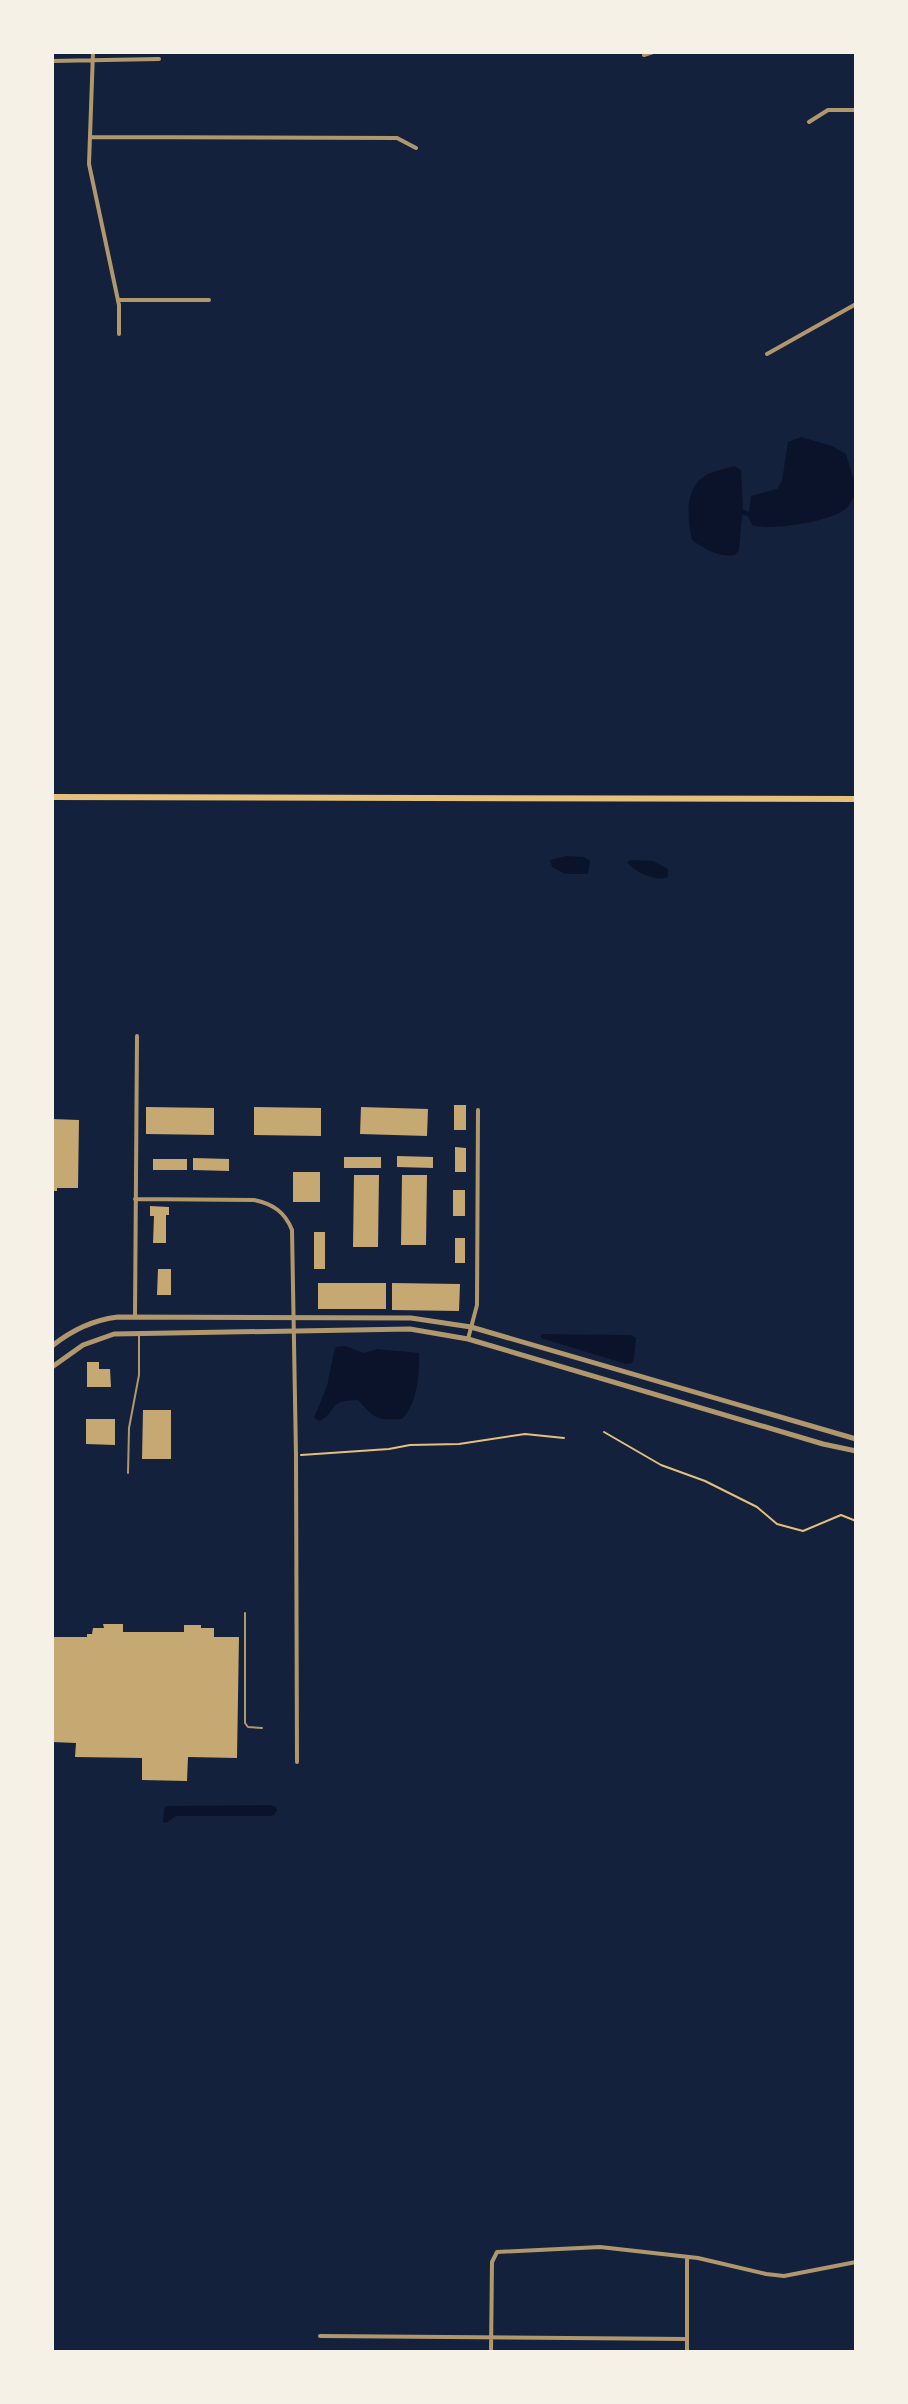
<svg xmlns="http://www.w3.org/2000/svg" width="908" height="2404" font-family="Manrope,sans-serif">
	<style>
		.water { fill: #0b132b }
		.building { fill: #c6a872 }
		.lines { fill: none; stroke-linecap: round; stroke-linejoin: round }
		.path { stroke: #e5c07b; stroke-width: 2 }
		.service { stroke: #b1986c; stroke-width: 2 }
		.minor { stroke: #b1986c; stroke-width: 4 }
		.tertiary { stroke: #b1986c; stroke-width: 5 }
		.secondary { stroke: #e5c07b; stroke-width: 6 }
	</style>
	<rect width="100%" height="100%" fill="#14213d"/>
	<path class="water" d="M 801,437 L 832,446 L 846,454 L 854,481 L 856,495 C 852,499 849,507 844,510 C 828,522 771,531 752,525 L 748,516 L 742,515 L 739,550 L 735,555 C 719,558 705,549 692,540 C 687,517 684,486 708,474 C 716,470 726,469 734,466 L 741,470 L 743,510 L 749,512 L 751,496 L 777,489 L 782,481 L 788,442 Z
		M 566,856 L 584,857 L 590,861 L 588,874 L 565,874 L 552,867 L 550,860 Z
		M 631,860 L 653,861 L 668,869 L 668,877 C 656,882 634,872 627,862 Z
		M 542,1334 L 631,1335 L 636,1338 L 634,1358 L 632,1363 L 626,1364 L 541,1338 Z
		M 345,1346 L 364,1353 L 377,1349 L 419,1353 C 419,1375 418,1403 402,1419 C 374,1420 376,1419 358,1400 C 325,1401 340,1409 320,1421 L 314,1418 L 327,1386 L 335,1347 Z
		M 270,1805 L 276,1807 L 277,1810 L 274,1815 L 270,1816 L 176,1816 L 166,1823 L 163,1822 L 164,1808 L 167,1806 Z"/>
	<path class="building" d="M 454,1105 L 466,1105 L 466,1130 L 454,1130 Z
		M 146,1107 L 214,1108 L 214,1135 L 146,1134 Z
		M 254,1107 L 321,1108 L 321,1136 L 254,1135 Z
		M 361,1107 L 428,1109 L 427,1136 L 360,1134 Z
		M 52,1119 L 79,1120 L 78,1188 L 57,1188 L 57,1191 L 52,1191 Z
		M 455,1147 L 466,1148 L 466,1172 L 455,1172 Z
		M 397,1156 L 433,1157 L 433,1168 L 397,1167 Z
		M 344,1157 L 381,1157 L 381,1168 L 344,1168 Z
		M 193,1158 L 229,1159 L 229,1171 L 193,1170 Z
		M 153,1159 L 187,1159 L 187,1170 L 153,1170 Z
		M 293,1172 L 320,1172 L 320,1202 L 293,1202 Z
		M 354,1175 L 379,1175 L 378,1247 L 353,1247 Z
		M 402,1175 L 427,1175 L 426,1245 L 401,1245 Z
		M 453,1190 L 465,1190 L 465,1216 L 453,1216 Z
		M 150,1206 L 169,1207 L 169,1215 L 166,1215 L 166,1243 L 153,1243 L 154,1216 L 150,1216 Z
		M 314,1232 L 325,1232 L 325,1269 L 314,1269 Z
		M 455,1238 L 465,1238 L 465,1263 L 455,1263 Z
		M 158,1269 L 171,1269 L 171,1295 L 157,1295 Z
		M 318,1283 L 386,1283 L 386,1309 L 318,1309 Z
		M 392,1283 L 460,1284 L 459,1311 L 392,1310 Z
		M 87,1362 L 99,1362 L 99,1369 L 110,1369 L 111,1387 L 87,1387 Z
		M 143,1410 L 171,1410 L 171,1459 L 142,1459 Z
		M 86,1419 L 115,1419 L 115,1445 L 86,1444 Z
		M 103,1624 L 123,1624 L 123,1632 L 184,1632 L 184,1625 L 201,1625 L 201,1628 L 214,1628 L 214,1637 L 239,1637 L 237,1758 L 188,1757 L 187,1781 L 142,1780 L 142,1758 L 75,1757 L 76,1743 L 52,1742 L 52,1637 L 87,1637 L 87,1634 L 92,1634 L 93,1628 L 104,1628 Z"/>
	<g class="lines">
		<path class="path" d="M 604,1432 L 661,1465 L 705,1481 L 757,1507 L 777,1524 L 803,1531 L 841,1515 L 856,1521
			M 301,1455 L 389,1449 L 410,1445 L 459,1444 L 525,1434 L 564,1438"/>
		<path class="service" d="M 128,1473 L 129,1428 L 139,1375 L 139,1335
			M 245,1613 L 245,1723 L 248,1727 L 262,1728"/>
		<path class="minor" d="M 93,52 L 89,164 L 119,305 L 119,334
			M 644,55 L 653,52
			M 52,61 L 159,59
			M 809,122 L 828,110 L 856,110
			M 90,137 L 397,138 L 416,148
			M 118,300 L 209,300
			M 767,354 L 856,304
			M 135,1199 L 254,1200 C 273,1204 285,1212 292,1230 L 296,1455 L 297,1762
			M 135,1317 L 137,1036
			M 468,1339 L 477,1305 L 478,1110
			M 320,2336 L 687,2339
			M 491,2352 L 492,2262 L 497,2252 L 600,2247 L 698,2258 L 766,2274 L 784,2276 L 856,2262
			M 687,2352 L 687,2257"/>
		<path class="tertiary" d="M 52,1346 C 72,1330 92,1320 118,1317 L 411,1318 L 471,1327 L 856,1439
			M 52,1367 L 83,1345 L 114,1334 L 410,1329 L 468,1339 L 823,1444 L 856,1451"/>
		<path class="secondary" d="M 52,797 L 856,799"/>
	</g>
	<rect width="908" height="2404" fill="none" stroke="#f6f1e7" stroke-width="108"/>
</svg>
